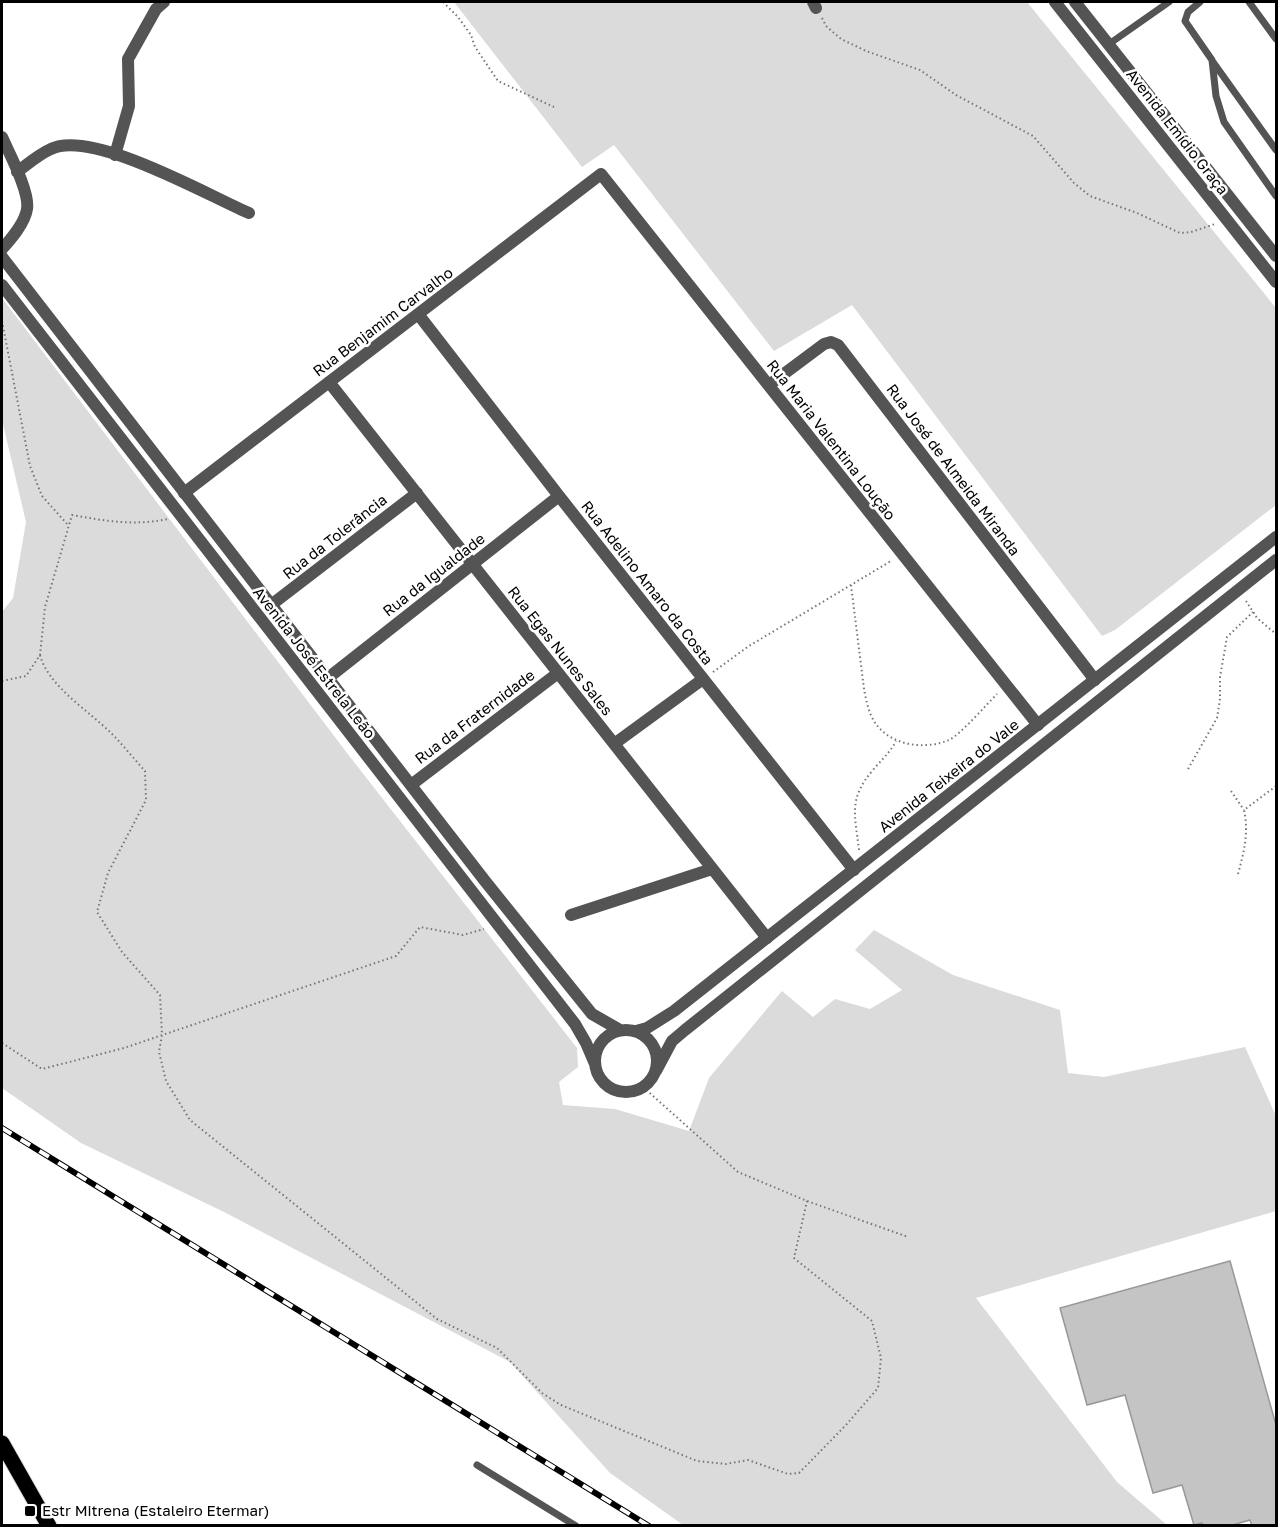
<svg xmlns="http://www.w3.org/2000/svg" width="1278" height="1527" font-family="'Golos Text',sans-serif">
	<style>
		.green { fill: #dbdbdb }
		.building { fill: #c4c4c4; stroke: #989898; stroke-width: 1.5 }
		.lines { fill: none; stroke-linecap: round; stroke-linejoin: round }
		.primary-casing { stroke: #dbdbdb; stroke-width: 17 }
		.path { stroke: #767676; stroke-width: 2; stroke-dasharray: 1.5 3; stroke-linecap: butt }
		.service { stroke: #545454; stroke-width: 7 }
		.minor { stroke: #545454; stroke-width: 12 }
		.tertiary { stroke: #545454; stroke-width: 12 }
		.primary { stroke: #000; stroke-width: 15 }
		.rail-casing { stroke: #000; stroke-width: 6 }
		.rail { stroke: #fff; stroke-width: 4; stroke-dasharray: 11; stroke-linecap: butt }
		.poi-dot { fill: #000; stroke: #fff; stroke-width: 2 }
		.labels { text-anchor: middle; stroke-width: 5; stroke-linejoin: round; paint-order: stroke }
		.street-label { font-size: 15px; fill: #000; stroke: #fff }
		.poi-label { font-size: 15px; fill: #000; stroke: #fff; text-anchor: start }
	</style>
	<rect width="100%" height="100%" fill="#fff"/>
	<path class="green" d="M 454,2 L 1027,2 L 1276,308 L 1276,505 L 1115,630 L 1102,636 L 852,305 L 774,351 L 614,145 L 582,167 Z
		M 2,298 L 347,753 L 577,1048 L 578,1067 L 559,1082 L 563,1105 L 615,1109 L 689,1131 L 709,1078 L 782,991 L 813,1017 L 835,999 L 870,1009 L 902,990 L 855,950 L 874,930 L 953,975 L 1060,1010 L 1068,1073 L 1104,1077 L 1245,1047 L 1276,1116 L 1276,1211 L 976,1298 L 1117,1482 L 1167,1525 L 683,1525 L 610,1473 L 510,1362 L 224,1212 L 81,1143 L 2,1088 L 2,612 L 13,598 L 26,522 L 2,420 Z"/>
	<path class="building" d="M 1230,1261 L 1276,1425 L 1276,1526 L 1252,1526 L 1250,1520 L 1229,1526 L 1203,1526 L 1202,1523 L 1194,1525 L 1182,1485 L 1153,1493 L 1125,1395 L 1087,1405 L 1060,1308 Z"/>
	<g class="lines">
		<g class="primary-casing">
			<path id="primary" d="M 2,1443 L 49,1526"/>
		</g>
		<path class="path" d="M 443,2 L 458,17 L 471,35 L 475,47 L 498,81 L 554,107
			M 822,18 L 826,26 L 841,39 L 866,51 L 920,70 L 956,95 L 1033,136 L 1074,183 L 1090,196 L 1137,213 L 1180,233 L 1191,232 L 1215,224
			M 2,321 L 30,466 L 42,496 L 68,525
			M 851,585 L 864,689 C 866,700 869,715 876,724 C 892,746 925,750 949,740 C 961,734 986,705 997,694
			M 1246,601 L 1257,618 L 1276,634
			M 40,655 C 48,686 89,711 111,733 C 123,745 134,759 145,771 L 146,800 L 108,873 L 97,912 L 122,952 L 160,995 L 162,1035 L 159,1052 L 166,1081 L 190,1120 L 437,1319 L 497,1348 L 542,1393 L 561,1405 L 697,1461 L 726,1464 L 748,1460 L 788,1474 L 799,1473 L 846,1425 L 878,1388 L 881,1358 L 872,1321 L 794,1258 L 807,1201
			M 713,672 L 749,646 L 891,561
			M 2,681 L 26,676 L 40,655 L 45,607 L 72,515 C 105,521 135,526 168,519
			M 1188,769 L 1217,718 L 1220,699 L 1220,677 L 1227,637 L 1253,612
			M 1231,791 L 1244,810
			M 859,850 C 855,815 848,799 873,770 C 881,760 890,753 896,741
			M 1238,874 C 1244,852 1249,833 1244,810 L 1276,786
			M 2,1043 L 42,1069 L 124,1048 L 396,956 L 420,927 L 463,935 L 484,929
			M 643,1087 L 738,1172 L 807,1201 L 908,1237"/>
		<path class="service" d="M 1200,2 L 1188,12 L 1185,21 L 1212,60 L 1216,96 L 1224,122 L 1276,196
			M 1249,2 L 1276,39
			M 1109,44 L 1169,2
			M 1213,62 L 1276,150
			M 477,1465 L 576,1526"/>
		<path class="minor" d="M 813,2 L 816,8
			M 1055,2 L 1276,282
			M 1075,2 L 1276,256
			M 2,137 C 9,153 30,192 27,209 C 25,223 11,239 2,249
			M 115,155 L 129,106 L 128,59 L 156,9 L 164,2
			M 17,172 C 28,164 39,154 51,149 C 92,129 207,195 249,213
			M 418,314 L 559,496 L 854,870
			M 329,382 L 767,938
			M 769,385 L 824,344 L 831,342 L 838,345 L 1095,680
			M 184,493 L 601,174 L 1038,725
			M 271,605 L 417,493
			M 328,678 L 559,496
			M 614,744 L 703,679
			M 411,785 L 558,673
			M 571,915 L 712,869"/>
		<path class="tertiary" d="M 2,257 L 485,881 L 592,1014 L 620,1030
			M 2,285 L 575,1024 L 586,1043 L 595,1064
			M595 1061a31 31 0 1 1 62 0a31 31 0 1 1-62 0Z
			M 636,1031 L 647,1028 L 674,1011 L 1276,537
			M 656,1071 L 672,1041 L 685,1030 L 1276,560"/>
		<use href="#primary" class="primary"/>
		<g class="rail-casing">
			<path id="rail" d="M 2,1128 L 649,1526"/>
		</g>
		<use href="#rail" class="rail"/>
	</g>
	<rect class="poi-dot" x="24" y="1505" width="12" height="12" rx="3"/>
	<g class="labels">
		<g class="street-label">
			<text transform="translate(1177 132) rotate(52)" y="5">Avenida Emídio Graça</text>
			<text transform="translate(383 322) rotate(-37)" y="5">Rua Benjamim Carvalho</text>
			<text transform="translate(831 440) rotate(52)" y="5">Rua Maria Valentina Loução</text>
			<text transform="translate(953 470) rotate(53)" y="5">Rua José de Almeida Miranda</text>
			<text transform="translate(335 537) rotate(-38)" y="5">Rua da Tolerância</text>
			<text transform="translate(434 575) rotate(-38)" y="5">Rua da Igualdade</text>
			<text transform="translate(647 583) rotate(52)" y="5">Rua Adelino Amaro da Costa</text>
			<text transform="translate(560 651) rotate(52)" y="5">Rua Egas Nunes Sales</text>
			<text transform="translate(314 663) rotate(52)" y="5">Avenida José Estrela Leão</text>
			<text transform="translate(475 717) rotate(-37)" y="5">Rua da Fraternidade</text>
			<text transform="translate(949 776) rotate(-38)" y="5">Avenida Teixeira do Vale</text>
		</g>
		<g class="poi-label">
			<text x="42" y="1516">Estr Mitrena (Estaleiro Etermar)</text>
		</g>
	</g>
	<rect width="1278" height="1527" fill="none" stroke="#000000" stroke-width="6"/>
</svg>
